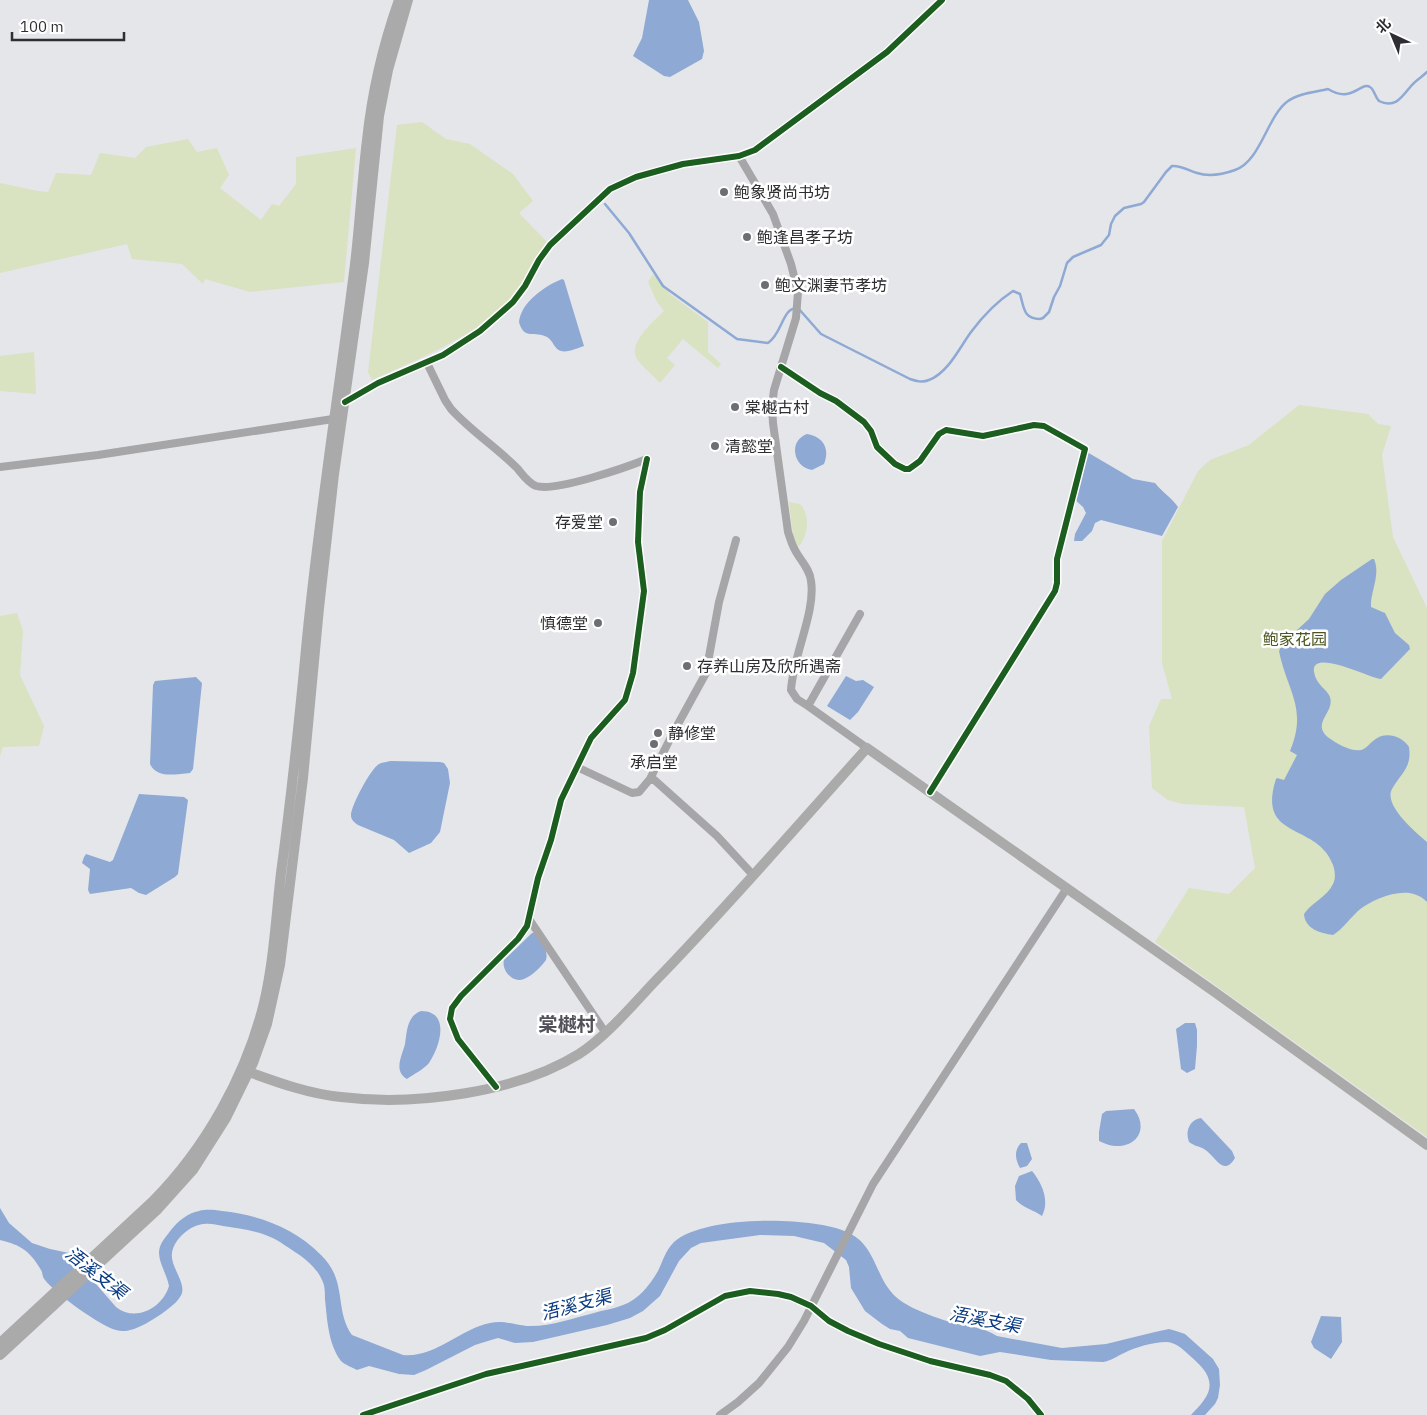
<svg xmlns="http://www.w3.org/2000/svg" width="1427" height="1415" font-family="'IBM Plex Sans','Noto Sans SC',sans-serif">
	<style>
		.green { fill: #d9e2c1 }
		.water { fill: #8ea9d4 }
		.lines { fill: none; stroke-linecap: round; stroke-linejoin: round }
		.stream { stroke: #8ea9d4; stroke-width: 2.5 }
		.minor { stroke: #a6a5a7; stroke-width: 8 }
		.major { stroke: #aaa; stroke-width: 10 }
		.cycleway-casing { stroke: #fff; stroke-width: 9 }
		.cycleway { stroke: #1b5e20; stroke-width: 6 }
		.poi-dot { fill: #6d6e72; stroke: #fff; stroke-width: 2 }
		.labels { text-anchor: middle; stroke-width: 5; stroke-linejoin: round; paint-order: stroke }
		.poi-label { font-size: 16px; fill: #2d2e31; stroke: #fff; text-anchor: start }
		.park-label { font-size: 16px; fill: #4a551f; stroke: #fff }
		.water-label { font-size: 18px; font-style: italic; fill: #093b82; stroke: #fff }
		.quarter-label { font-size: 19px; font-weight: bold; fill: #515259; stroke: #fff }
	</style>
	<rect width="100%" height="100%" fill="#e5e6ea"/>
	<path class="green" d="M 422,122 L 446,139 L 470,144 L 513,174 L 533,201 L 519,213 L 547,242 C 536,260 525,280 512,297 C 478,336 418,359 372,380 L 368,372 L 397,125 Z
		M 188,139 L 197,152 L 217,148 L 229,175 L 220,188 L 261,220 L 272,204 L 279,206 L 296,184 L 296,157 L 356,148 L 344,282 L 250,292 L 205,279 L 203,284 L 182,264 L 132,259 L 127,244 L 0,273 L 0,183 L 38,191 L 48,192 L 56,173 L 91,175 L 100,153 L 135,158 L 146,147 Z
		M 653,274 L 671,295 L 708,322 L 708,352 L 721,364 L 718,368 L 683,339 L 667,358 L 675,365 L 660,383 C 655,377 638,363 636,357 C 629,342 655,320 664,311 L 657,302 L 648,282 Z
		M 34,352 L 36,394 L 0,391 L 0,356 Z
		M 1299,405 L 1368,414 L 1378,424 L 1391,426 L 1382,455 L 1393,537 L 1427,608 L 1427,1137 L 1155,942 L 1189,888 L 1229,894 L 1255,868 L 1244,807 L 1182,804 L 1168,800 L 1152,788 L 1149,726 L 1161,699 L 1172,699 L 1162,663 L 1162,541 L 1198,471 L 1210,460 L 1249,445 Z
		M 789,502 L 800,504 C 811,515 808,537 798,547 L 793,535 Z
		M 17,613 L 23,631 L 20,675 L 44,726 L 39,746 L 3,747 L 0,756 L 0,616 Z"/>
	<path class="water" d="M 649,0 L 688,0 L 699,22 L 704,51 L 702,59 L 670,77 L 664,76 L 633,56 L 642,38 Z
		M 562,279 L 564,280 L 584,346 C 578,348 567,353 561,351 C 554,349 553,340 547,337 C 535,330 524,341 519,322 C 521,302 545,286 562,279 Z
		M 807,434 C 824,437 830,449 824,464 L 812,470 C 793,467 788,441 807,434 Z
		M 1087,452 L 1133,479 L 1155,483 C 1162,492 1172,498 1178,507 L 1162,536 L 1101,520 L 1095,523 L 1092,531 L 1082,541 L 1074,541 L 1075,534 L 1086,513 L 1083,507 L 1073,498 Z
		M 1372,559 L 1374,559 C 1381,575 1370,592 1371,607 L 1385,613 L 1395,633 L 1409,645 L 1410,649 L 1381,679 C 1372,679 1310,647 1314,672 C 1316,685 1327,689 1330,697 C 1335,713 1310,723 1329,738 C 1337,744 1352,752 1361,750 C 1366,749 1369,744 1373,741 C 1384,731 1401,735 1409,747 C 1412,768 1401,773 1392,789 C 1383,805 1416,833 1427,842 L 1427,902 C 1410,883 1376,897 1359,910 C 1350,918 1343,929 1333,935 C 1320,933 1305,929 1304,914 C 1312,902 1327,897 1333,884 C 1336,878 1335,871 1333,865 C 1318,822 1256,841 1276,779 L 1277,778 L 1284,780 L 1297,755 L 1290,751 C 1308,708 1287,691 1279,651 L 1283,643 L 1309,619 L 1325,594 L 1341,580 Z
		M 846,676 L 856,681 L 863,680 L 874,687 L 858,712 L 850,720 L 827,706 Z
		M 196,677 L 202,683 L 193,769 L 190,773 C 176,774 157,779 150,764 L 153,685 L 155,681 Z
		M 391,761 L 440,762 L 444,763 L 448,769 L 450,783 L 440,832 L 431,843 L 409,853 L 394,840 L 358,825 C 354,822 351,820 351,815 C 351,806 371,768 379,764 C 383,762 387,762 391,761 Z
		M 139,794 L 184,797 L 188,800 L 178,874 L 175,877 L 146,895 L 139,893 L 131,888 L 90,894 L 88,890 L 90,869 L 82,863 L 84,857 L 86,854 L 110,862 L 113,860 Z
		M 532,933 L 534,933 C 540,941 549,949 546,960 C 541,967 532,976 524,979 C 513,984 501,970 504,960 Z
		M 421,1011 C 451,1011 440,1047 429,1063 C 424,1069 414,1074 407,1079 C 393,1071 402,1056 405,1044 C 407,1031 407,1016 421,1011 Z
		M 1185,1023 L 1195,1023 L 1197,1030 L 1197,1046 L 1195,1069 L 1187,1073 L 1181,1069 L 1176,1029 Z
		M 1134,1109 C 1148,1127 1139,1147 1115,1146 C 1110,1146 1104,1143 1099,1141 L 1099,1132 L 1102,1114 L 1106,1111 Z
		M 1201,1118 L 1232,1151 L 1235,1158 C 1223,1178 1215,1155 1204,1149 C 1199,1146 1194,1146 1189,1142 C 1185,1132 1189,1120 1201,1118 Z
		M 1021,1143 L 1027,1143 L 1032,1159 L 1027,1166 L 1020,1168 C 1015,1159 1014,1150 1021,1143 Z
		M 1032,1171 C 1042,1183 1050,1201 1042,1216 C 1034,1210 1023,1208 1016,1200 L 1015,1186 L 1019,1176 Z
		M 0,1208 L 9,1223 L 32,1243 L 50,1249 L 69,1253 L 116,1307 C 136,1323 163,1307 169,1286 C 167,1275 159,1263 159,1253 C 159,1243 166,1237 171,1230 C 178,1221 188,1213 199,1211 C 207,1209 214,1210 222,1211 C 259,1215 295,1228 321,1255 C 348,1281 334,1310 352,1335 L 403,1355 C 435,1358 460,1329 490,1323 C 504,1320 514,1325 527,1326 C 550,1327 573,1318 594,1313 C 603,1310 614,1309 623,1305 C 638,1300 650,1285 658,1271 C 663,1261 665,1251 674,1242 C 704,1215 812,1216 847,1232 C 877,1245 874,1277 896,1297 C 908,1308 934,1317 950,1322 C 966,1326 983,1327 997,1336 L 1062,1348 L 1106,1344 L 1155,1332 L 1169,1329 L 1176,1331 L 1185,1334 L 1213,1359 L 1219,1369 L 1220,1385 L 1218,1398 L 1215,1404 L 1205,1415 L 1191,1415 C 1195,1410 1200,1406 1204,1400 C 1218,1381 1203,1367 1189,1355 C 1183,1349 1175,1342 1166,1342 C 1153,1342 1136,1347 1124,1353 C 1117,1356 1111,1361 1103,1362 L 1051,1360 L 1000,1352 L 980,1356 L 908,1338 L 900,1331 L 890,1329 L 882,1324 L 865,1311 L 851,1288 L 849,1267 L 846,1260 L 824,1243 L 794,1236 L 760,1235 L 701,1243 L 691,1248 L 679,1261 L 660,1296 L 643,1311 L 630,1318 L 607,1325 L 533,1342 L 515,1343 L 498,1338 L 491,1340 L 475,1345 L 426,1370 L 414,1375 L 399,1374 L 369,1366 L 357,1370 C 352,1367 345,1365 341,1361 C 328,1344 327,1318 325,1299 C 325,1292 325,1286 322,1280 C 314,1262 296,1253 280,1242 C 263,1231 242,1229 223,1226 C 217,1225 210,1223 204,1224 C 190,1225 174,1239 172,1253 C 170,1266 185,1281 182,1293 C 179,1305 146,1325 134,1329 C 128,1331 122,1332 116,1330 C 100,1326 55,1293 45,1280 C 42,1277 43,1273 41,1270 C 30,1251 21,1245 0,1240 Z
		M 1321,1316 L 1341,1317 L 1342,1342 L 1331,1359 L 1314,1348 L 1311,1342 Z"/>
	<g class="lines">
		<path class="stream" d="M 605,204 L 629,233 L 663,286 L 737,339 L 768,343 C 783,333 782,307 798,308 L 821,334 L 910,379 C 916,381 922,383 929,380 C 948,373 960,347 971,332 C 983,316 996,302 1013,291 L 1020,294 C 1024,307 1023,319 1040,319 L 1043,318 L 1049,312 L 1054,297 L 1060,286 L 1067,263 L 1073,257 L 1101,245 L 1109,235 L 1111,224 L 1115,216 L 1124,208 L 1141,204 L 1144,202 L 1166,172 L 1172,166 C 1181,165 1189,171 1197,173 C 1209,177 1224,174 1235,170 C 1261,161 1267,116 1288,101 C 1298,93 1316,92 1328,89 C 1352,104 1361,81 1370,87 C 1374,89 1375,97 1379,101 C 1395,109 1402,97 1411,86 C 1416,80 1422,77 1427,72"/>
		<path class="minor" d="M 739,156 L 773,214 L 791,264 L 798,292 L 796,318 L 774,390 L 772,406 L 773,423 L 788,532 C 790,538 792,545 795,550 C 800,560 810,569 811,581 C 816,611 793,656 791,690 L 797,699 L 808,706
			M 427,363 L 445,400 L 451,409 C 471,431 496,447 517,468 C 522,474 528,483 536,486 C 556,492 627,467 647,459
			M 781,367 L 820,393 L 836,401 L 864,422 L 871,431 L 877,447 L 895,464 L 905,469 L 909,469 L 920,461 L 939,434 L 946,430 L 983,436 L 1034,425 L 1044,426 L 1085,449 L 1057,559 L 1057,583 L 1055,591 L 930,792
			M 345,402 L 378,383 L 443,355 L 480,331 L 513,302 L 525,286 L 539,260 L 550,245 L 610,189 L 636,177 L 683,164 L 739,156 L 755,150 L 887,52 L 942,0
			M 0,467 L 98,455 L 333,419
			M 860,614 L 808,706 L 867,748
			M 577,767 L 632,793 L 639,792 L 650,779 L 672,735 L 706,673 L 719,602 L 736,540
			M 651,777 L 717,836 L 753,875
			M 529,919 L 605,1032
			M 496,1087 L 458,1039 L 450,1019 L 452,1008 L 461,996 L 518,939 L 527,926 L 538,878 L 551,840 L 561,800 L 591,738 L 625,700 L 633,673 L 644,591 L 638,542 L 640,492 L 647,459
			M 363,1415 L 486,1374 L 646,1338 L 665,1330 L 725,1296 L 750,1291 L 778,1294 L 791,1297 L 811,1306 L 829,1321 L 848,1331 L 879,1344 L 930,1361 L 990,1375 L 1006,1381 L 1028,1399 L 1041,1415
			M 720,1415 L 738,1402 L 759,1383 L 788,1347 L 804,1321 L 873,1184 L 1067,888"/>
		<path class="major" d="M 249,1072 C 279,1083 310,1094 341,1097 C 414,1106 516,1093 579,1054 C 609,1035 638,998 664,972 C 734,899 800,823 867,748 L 1216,993 L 1427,1145
			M 0,1343 L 152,1202 C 205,1149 246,1076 264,1003 C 274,960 276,916 281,873 C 291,798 299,724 306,649 C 318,520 339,393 355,264 C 360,223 362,181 367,140 C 372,93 383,45 399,0
			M 0,1355 L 158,1209 L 193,1170 L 226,1118 L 253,1063 L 267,1024 L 280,965 L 303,778 L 319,608 L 334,474 L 364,263 L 379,116 L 388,70 L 408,0"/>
		<g class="cycleway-casing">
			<path id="cycleway" d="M 781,367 L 820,393 L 836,401 L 864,422 L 871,431 L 877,447 L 895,464 L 905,469 L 909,469 L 920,461 L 939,434 L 946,430 L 983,436 L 1034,425 L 1044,426 L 1085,449 L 1057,559 L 1057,583 L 1055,591 L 930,792
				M 345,402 L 378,383 L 443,355 L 480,331 L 513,302 L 525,286 L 539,260 L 550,245 L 610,189 L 636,177 L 683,164 L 739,156 L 755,150 L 887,52 L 942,0
				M 496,1087 L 458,1039 L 450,1019 L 452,1008 L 461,996 L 518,939 L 527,926 L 538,878 L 551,840 L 561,800 L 591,738 L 625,700 L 633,673 L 644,591 L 638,542 L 640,492 L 647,459
				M 363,1415 L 486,1374 L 646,1338 L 665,1330 L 725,1296 L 750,1291 L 778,1294 L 791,1297 L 811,1306 L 829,1321 L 848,1331 L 879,1344 L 930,1361 L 990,1375 L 1006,1381 L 1028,1399 L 1041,1415"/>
		</g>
		<use href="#cycleway" class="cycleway"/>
	</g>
	<g class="poi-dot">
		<circle cx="724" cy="192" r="5"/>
		<circle cx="747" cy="237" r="5"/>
		<circle cx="765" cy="285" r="5"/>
		<circle cx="735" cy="407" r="5"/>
		<circle cx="715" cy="446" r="5"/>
		<circle cx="613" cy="522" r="5"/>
		<circle cx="598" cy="623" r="5"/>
		<circle cx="687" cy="666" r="5"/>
		<circle cx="658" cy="733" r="5"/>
		<circle cx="654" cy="744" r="5"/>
	</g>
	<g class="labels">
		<g class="poi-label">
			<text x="734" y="198">鲍象贤尚书坊</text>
			<text x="757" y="243">鲍逢昌孝子坊</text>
			<text x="775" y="291">鲍文渊妻节孝坊</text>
			<text x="745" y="413">棠樾古村</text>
			<text x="725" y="452">清懿堂</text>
			<text x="603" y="528" text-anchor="end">存爱堂</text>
			<text x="588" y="629" text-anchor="end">慎德堂</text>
			<text x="697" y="672">存养山房及欣所遇斋</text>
			<text x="668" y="739">静修堂</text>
			<text x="654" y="768" text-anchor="middle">承启堂</text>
		</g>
		<g class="park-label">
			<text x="1295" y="645">鲍家花园</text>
		</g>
		<g class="water-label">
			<text transform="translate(96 1273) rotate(38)" y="6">浯溪支渠</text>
			<text transform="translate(576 1305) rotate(-15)" y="6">浯溪支渠</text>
			<text transform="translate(985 1320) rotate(11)" y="6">浯溪支渠</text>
		</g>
		<g class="quarter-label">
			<text x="567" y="1031">棠樾村</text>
		</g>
	</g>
	<g transform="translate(1392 35) rotate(316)" stroke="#ffffff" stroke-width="4" paint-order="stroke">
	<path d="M0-4L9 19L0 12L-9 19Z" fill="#2d2e31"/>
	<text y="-8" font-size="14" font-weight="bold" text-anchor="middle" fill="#2d2e31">北</text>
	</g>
	<path d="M12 32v8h112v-8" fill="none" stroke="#2d2e31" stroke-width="2.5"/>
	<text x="20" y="32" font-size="15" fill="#2d2e31" stroke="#ffffff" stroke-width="4" paint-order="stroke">100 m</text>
</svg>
